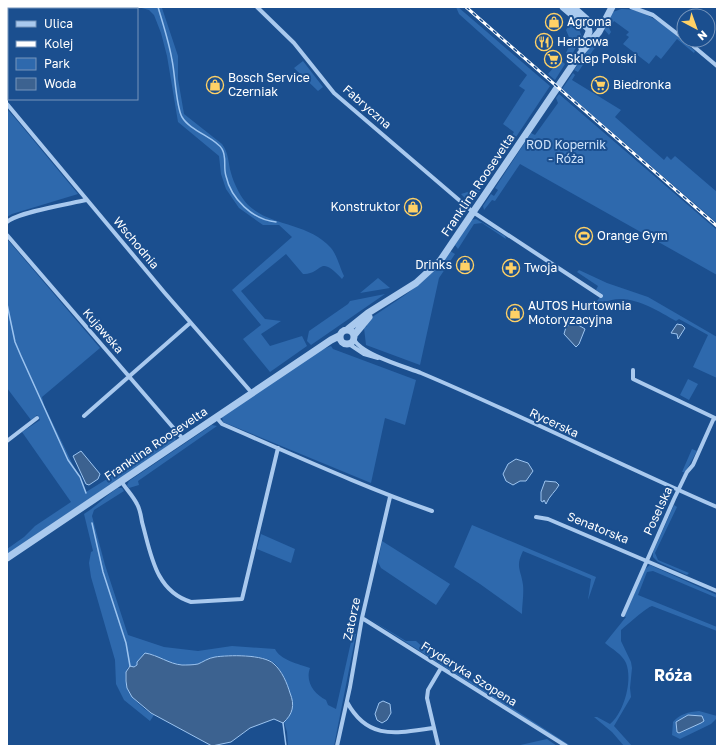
<svg xmlns="http://www.w3.org/2000/svg" width="724" height="753" font-family="'Golos Text',sans-serif">
	<style>
		.green { fill: #2e69ad }
		.water { fill: #3c6290; stroke: #9cc4f0 }
		.lines { fill: none; stroke-linecap: round; stroke-linejoin: round }
		.stream { stroke: #9cc4f0; stroke-width: 1.5 }
		.minor { stroke: #a9c9ee; stroke-width: 4 }
		.tertiary { stroke: #a9c9ee; stroke-width: 7 }
		.rail-casing { stroke: #fff; stroke-width: 3 }
		.rail { stroke: #1b4f8f; stroke-width: 1.5; stroke-dasharray: 4.5; stroke-linecap: butt }
		.labels { text-anchor: middle; stroke-width: 4; stroke-linejoin: round; paint-order: stroke }
		.poi-label { font-size: 12px; fill: #fff; stroke: #1b4f8f; text-anchor: start }
		.street-label { font-size: 12px; fill: #fff; stroke: #1b4f8f }
		.park-label { font-size: 12px; fill: #cfe3fa; stroke: #1b4f8f }
		.district-label { font-size: 16px; font-weight: bold; fill: #fff; stroke: #1b4f8f }
	</style>
	<rect width="100%" height="100%" fill="#1b4f8f"/>
	<path class="green" d="M 138,7 L 162,8 L 178,56 L 178,79 L 184,114 L 222,144 C 229,153 228,163 231,173 C 234,184 241,198 248,205 C 271,227 308,222 331,248 C 337,255 340,268 344,276 L 342,279 C 318,253 324,274 303,274 L 286,254 L 241,291 L 265,319 L 281,321 L 261,334 L 270,346 L 302,336 L 307,346 L 270,372 L 243,339 L 261,325 L 232,290 L 292,237 L 279,225 L 263,225 L 239,208 L 226,189 L 221,174 L 219,156 L 178,122 L 167,56 L 161,33 L 154,15 L 149,10 Z
		M 456,7 L 458,7 L 550,86 L 474,200 L 467,200 L 461,194 L 474,190 L 514,132 L 503,124 L 525,90 L 519,86 L 527,75 L 459,14 Z
		M 621,9 C 650,8 674,34 695,51 L 694,53 L 677,39 L 661,59 L 656,55 L 649,64 L 623,44 L 629,37 L 626,35 L 629,32 L 614,21 L 609,28 L 611,32 L 609,35 L 603,28 L 613,12 Z
		M 570,23 L 578,27 L 582,37 L 570,58 L 566,53 L 571,42 L 566,30 Z
		M 598,36 L 601,39 L 578,72 L 574,70 Z
		M 560,60 L 565,64 L 555,80 L 548,74 Z
		M 303,61 L 323,87 L 318,91 L 294,68 Z
		M 573,73 L 575,75 L 572,80 L 621,110 L 615,117 L 664,160 L 667,156 L 671,160 L 675,156 L 717,192 L 717,223 L 562,89 Z
		M 559,94 L 717,230 L 717,275 L 520,164 L 495,201 L 492,200 L 484,210 L 483,206 L 491,194 L 494,196 L 498,190 L 495,188 L 531,133 L 535,135 L 558,103 L 556,98 Z
		M 7,109 L 15,118 L 78,194 L 12,214 L 7,217 Z
		M 476,219 L 505,236 L 506,239 L 482,223 L 474,224 L 458,249 L 455,245 L 471,220 Z
		M 7,239 L 100,348 L 42,397 L 44,405 L 86,492 L 175,437 L 176,441 L 7,554 L 7,549 L 24,537 L 35,526 L 71,502 L 22,432 L 40,420 L 37,415 L 31,420 L 7,388 Z
		M 450,251 L 455,254 L 439,278 L 420,365 L 366,345 L 364,328 L 367,326 L 365,322 C 395,301 429,283 450,251 Z
		M 579,270 L 607,283 L 648,297 L 717,337 L 717,378 L 693,367 L 708,335 L 679,319 L 676,321 C 654,309 626,290 601,304 L 597,301 L 602,294 L 596,290 L 598,286 L 577,272 Z
		M 378,278 L 390,288 L 360,293 Z
		M 385,294 L 311,345 L 307,341 L 309,331 L 348,304 L 350,301 Z
		M 331,346 L 333,349 L 416,380 L 405,425 L 385,418 L 371,483 L 223,422 L 222,417 L 319,351 Z
		M 688,379 L 698,384 L 689,400 L 680,395 Z
		M 212,425 L 217,426 L 138,481 L 139,485 L 129,488 L 127,485 L 129,481 Z
		M 692,449 L 697,451 L 682,478 L 684,472 L 682,472 Z
		M 118,488 L 122,488 L 124,491 L 94,510 L 92,516 L 105,565 L 128,635 L 164,647 L 198,651 L 232,646 L 275,649 C 280,660 299,664 310,668 C 305,682 314,694 326,700 L 328,705 L 336,709 L 353,633 L 356,634 L 334,746 L 288,746 L 287,732 L 284,722 C 293,711 293,700 288,687 C 285,679 281,669 274,663 C 263,654 228,654 214,657 C 208,658 203,663 197,664 C 181,667 165,662 152,654 L 134,667 L 128,667 C 118,686 139,707 154,715 L 150,721 L 124,700 L 116,684 L 115,660 L 91,577 L 89,563 L 91,552 L 93,551 L 84,514 C 97,506 105,496 118,488 Z
		M 674,505 L 677,507 L 655,553 L 658,560 L 689,573 L 687,575 L 658,562 L 653,557 L 653,552 Z
		M 472,525 L 596,577 L 588,600 L 591,579 L 523,551 C 515,567 521,569 523,585 C 524,594 522,605 522,614 L 480,584 L 454,567 Z
		M 261,534 L 295,549 L 291,563 L 257,549 Z
		M 382,541 L 450,584 L 436,605 L 381,568 L 378,562 Z
		M 650,565 L 717,595 L 717,598 L 653,571 L 647,572 L 638,595 L 717,627 L 717,631 L 652,606 C 647,607 627,625 621,630 L 621,641 L 631,662 L 632,668 L 630,688 L 631,697 L 614,726 L 632,746 L 624,746 L 612,732 L 594,717 L 597,717 L 610,724 C 624,713 633,680 626,663 C 622,654 612,649 605,643 L 626,617 L 624,616 L 645,569 Z
		M 368,618 L 406,641 L 416,641 L 435,658 L 571,746 L 569,746 Z
		M 699,711 L 717,716 L 717,718 L 711,724 L 680,739 L 672,735 L 673,722 C 680,714 688,712 699,711 Z
		M 547,739 L 557,746 L 516,746 Z"/>
	<path class="water" d="M 573,323 L 575,323 L 585,329 L 579,344 L 576,347 L 564,334 L 566,327 Z
		M 677,324 L 682,325 L 685,328 L 678,339 L 677,334 L 671,333 Z
		M 81,451 L 100,474 L 98,479 L 89,485 L 86,484 L 73,456 Z
		M 516,459 L 528,463 L 533,471 L 526,481 L 520,481 L 513,485 L 506,481 L 503,474 L 508,464 Z
		M 545,481 L 556,482 L 559,485 C 556,491 549,496 546,504 L 544,500 L 543,502 L 541,501 L 541,492 Z
		M 145,653 C 158,655 169,664 182,665 C 187,665 193,665 198,664 C 203,662 208,658 215,657 C 228,655 264,654 274,664 C 282,671 287,683 290,693 C 295,705 293,714 283,723 L 274,719 L 250,728 L 231,742 L 212,746 L 151,713 L 132,697 L 127,688 L 126,681 L 126,672 L 130,666 L 134,667 L 137,665 L 137,662 Z
		M 383,701 L 390,704 L 391,713 L 387,720 L 382,723 L 377,720 L 375,714 L 379,703 Z
		M 688,715 L 702,716 L 704,721 L 701,723 L 679,733 L 677,732 L 676,722 Z"/>
	<g class="lines">
		<path class="stream" d="M 158,7 C 163,24 169,42 172,60 C 175,73 176,107 182,117 C 190,131 216,138 222,149 C 227,157 223,167 226,176 C 231,199 253,220 276,222
			M 7,304 L 15,342 L 21,356 L 68,460 L 80,477 L 86,493
			M 92,523 L 103,572 L 126,643 L 130,666
			M 283,723 L 286,746"/>
		<path class="minor" d="M 257,7 L 294,43 L 334,93 L 473,212 L 601,296
			M 631,7 L 653,15 L 684,39
			M 686,40 L 717,66
			M 7,104 L 164,292 L 252,393
			M 7,222 C 18,212 69,204 86,200
			M 7,235 L 183,439
			M 354,339 C 360,354 406,367 421,373 C 521,415 618,464 717,507
			M 349,344 L 364,354 L 378,358
			M 633,370 L 633,379 L 717,419
			M 84,416 L 190,323
			M 216,417 L 222,424 C 292,454 361,486 432,511
			M 7,441 L 37,418
			M 121,481 C 126,489 133,496 137,504 C 140,509 141,516 142,522 C 151,554 155,591 191,602 L 242,599 L 278,448
			M 536,517 L 548,519 L 717,591
			M 623,615 L 674,499 L 687,472 L 693,465 L 714,418
			M 362,618 L 566,746
			M 347,702 C 368,741 397,733 433,728
			M 438,745 L 427,698 L 428,690 L 441,668
			M 337,746 L 350,687 L 362,618 L 390,497"/>
		<path class="tertiary" d="M 563,7 L 588,28
			M 573,7 L 591,23
			M 582,48 L 589,32 L 588,26 L 591,23
			M 348,329 L 368,313 L 416,283 L 440,261 L 580,54 L 599,32 L 612,7
			M340 337a7 7 0 1 1 14 0a7 7 0 1 1-14 0Z
			M 355,334 L 369,317
			M 7,558 L 331,340 L 339,336"/>
		<g class="rail-casing">
			<path id="rail" d="M 466,7 L 717,226"/>
		</g>
		<use href="#rail" class="rail"/>
	</g>
	<defs>
		<g id="shop-ring" transform="scale(0.9)"><circle r="9.5" fill="#1b4f8f" stroke="#ffd166" stroke-width="1.5"/><path d="M-5-2.5h2.3a2.7 3.5 0 0 1 5.4 0H5L5.5 6h-11ZM-1.5-2.5h3a1.5 2.3 0 0 0-3 0Z" fill="#ffd166"/></g>
		<g id="restaurant-ring" transform="scale(0.9)"><circle r="9.5" fill="#1b4f8f" stroke="#ffd166" stroke-width="1.5"/><path d="M-5-6h1v4h1v-4h1v4h1v-4h1v5L-1.5 .5V6h-2V.5L-5-1ZM5-6V6H3V1.5H1.5Q1.5-4 5-6Z" fill="#ffd166"/></g>
		<g id="supermarket-ring" transform="scale(0.9)"><circle r="9.5" fill="#1b4f8f" stroke="#ffd166" stroke-width="1.5"/><path d="M-6-5.5h2.5l.6 2H6L4.5 2H-2.5L-4.4-4H-6ZM-1.5 3.2a1.3 1.3 0 1 0 .1 0ZM3 3.2a1.3 1.3 0 1 0 .1 0Z" fill="#ffd166"/></g>
		<g id="stadium-ring" transform="scale(0.9)"><circle r="9.5" fill="#1b4f8f" stroke="#ffd166" stroke-width="1.5"/><path d="M0-5a6.5 5 0 1 0 0 10a6.5 5 0 1 0 0-10ZM-3.5-1.8h7v3.6h-7Z" fill="#ffd166"/></g>
		<g id="pharmacy-ring" transform="scale(0.9)"><circle r="9.5" fill="#1b4f8f" stroke="#ffd166" stroke-width="1.5"/><path d="M-2-6h4v4h4v4h-4v4h-4v-4h-4v-4h4Z" fill="#ffd166"/></g>
	</defs>
	<g fill-rule="evenodd">
		<use href="#shop-ring" x="554" y="22"/>
		<use href="#restaurant-ring" x="544" y="42"/>
		<use href="#supermarket-ring" x="553" y="59"/>
		<use href="#shop-ring" x="215" y="85"/>
		<use href="#supermarket-ring" x="600" y="85"/>
		<use href="#shop-ring" x="413" y="207"/>
		<use href="#stadium-ring" x="584" y="236"/>
		<use href="#shop-ring" x="465" y="265"/>
		<use href="#pharmacy-ring" x="511" y="268"/>
		<use href="#shop-ring" x="515" y="313"/>
	</g>
	<g class="labels">
		<g class="poi-label">
			<text x="567" y="26">Agroma</text>
			<text x="557" y="46">Herbowa</text>
			<text x="566" y="63">Sklep Polski</text>
			<text x="228" y="82">Bosch Service<tspan x="228" dy="14">Czerniak</tspan></text>
			<text x="613" y="89">Biedronka</text>
			<text x="400" y="211" text-anchor="end">Konstruktor</text>
			<text x="597" y="240">Orange Gym</text>
			<text x="452" y="269" text-anchor="end">Drinks</text>
			<text x="524" y="272">Twoja</text>
			<text x="528" y="310">AUTOS Hurtownia<tspan x="528" dy="14">Motoryzacyjna</tspan></text>
		</g>
		<g class="street-label">
			<text transform="translate(367 107) rotate(41)" y="4">Fabryczna</text>
			<text transform="translate(478 185) rotate(-56)" y="4">Franklina Roosevelta</text>
			<text transform="translate(136 243) rotate(50)" y="4">Wschodnia</text>
			<text transform="translate(103 331) rotate(49)" y="4">Kujawska</text>
			<text transform="translate(554 423) rotate(25)" y="4">Rycerska</text>
			<text transform="translate(156 444) rotate(-34)" y="4">Franklina Roosevelta</text>
			<text transform="translate(658 511) rotate(-65)" y="4">Poselska</text>
			<text transform="translate(598 528) rotate(22)" y="4">Senatorska</text>
			<text transform="translate(352 619) rotate(-78)" y="4">Zatorze</text>
			<text transform="translate(469 674) rotate(32)" y="4">Fryderyka Szopena</text>
		</g>
		<g class="park-label">
			<text x="566" y="149">ROD Kopernik<tspan x="566" dy="14">- Róża</tspan></text>
		</g>
		<g class="district-label">
			<text x="673" y="681">Róża</text>
		</g>
	</g>
	<rect width="724" height="753" fill="none" stroke="#ffffff" stroke-width="16"/>
	<rect x="8" y="8" width="130" height="92" fill="#1b4f8f" stroke="#7695bc"/>
	<rect x="16" y="21" width="20" height="6" fill="#a9c9ee" stroke="#7695bc"/>
	<text x="44" y="28" font-size="12" fill="#ffffff">Ulica</text>
	<rect x="16" y="41" width="20" height="6" fill="#ffffff" stroke="#7695bc"/>
	<text x="44" y="48" font-size="12" fill="#ffffff">Kolej</text>
	<rect x="16" y="58" width="20" height="12" fill="#2e69ad" stroke="#7695bc"/>
	<text x="44" y="68" font-size="12" fill="#ffffff">Park</text>
	<rect x="16" y="78" width="20" height="12" fill="#3c6290" stroke="#7695bc"/>
	<text x="44" y="88" font-size="12" fill="#ffffff">Woda</text>
	<g transform="translate(696 28) rotate(139)"><circle r="19" fill="#1b4f8f" stroke="#7695bc"/>
	<path d="M0-3L7 15L0 10L-7 15Z" fill="#ffd166"/>
	<text y="-6" font-size="11" font-weight="bold" text-anchor="middle" fill="#ffffff">N</text>
	</g>
</svg>
